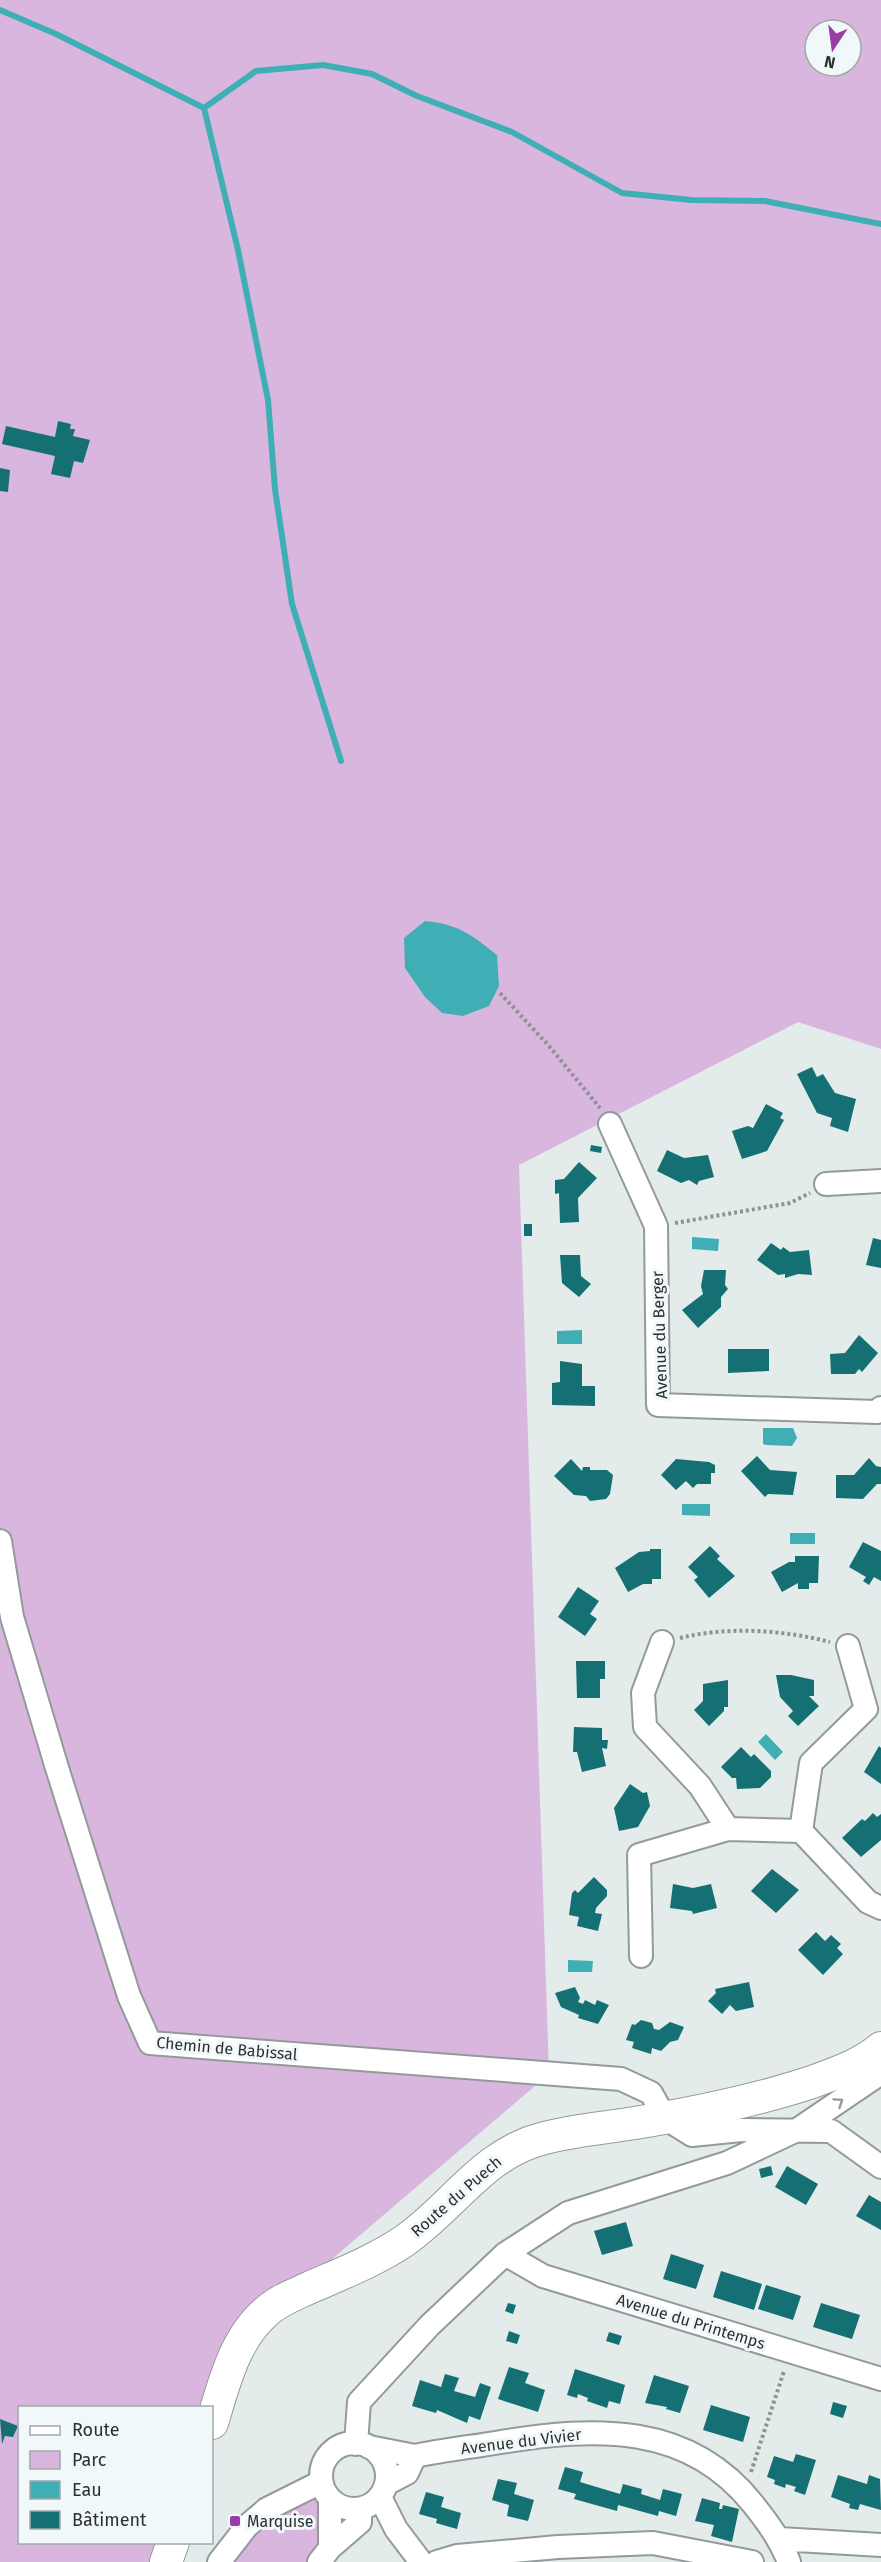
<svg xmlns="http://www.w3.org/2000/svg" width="881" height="2562" font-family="'Fira Sans',sans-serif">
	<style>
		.green { fill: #d9b6de; fill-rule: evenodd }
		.water { fill: #40afb5 }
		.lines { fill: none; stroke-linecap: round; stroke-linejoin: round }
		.stream { stroke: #40afb5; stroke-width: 6 }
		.building { fill: #157074 }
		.street-casing { stroke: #939a9b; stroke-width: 26 }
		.secondary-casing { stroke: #939a9b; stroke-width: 34 }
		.path { stroke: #8d9292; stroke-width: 4; stroke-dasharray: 3 3; stroke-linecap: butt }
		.street { stroke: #fff; stroke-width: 22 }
		.secondary { stroke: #fff; stroke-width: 32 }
		.oneway { stroke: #969898 }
		.poi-dot { fill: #983ca6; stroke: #f1f8f9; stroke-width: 2 }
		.labels { text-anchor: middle; stroke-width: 6; stroke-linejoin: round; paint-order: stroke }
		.street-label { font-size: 16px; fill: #2d3030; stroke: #f1f8f9 }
		.poi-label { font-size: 16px; fill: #2d3030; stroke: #f1f8f9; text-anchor: start }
	</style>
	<rect width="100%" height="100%" fill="#e3ebeb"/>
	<path class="green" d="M 0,0 L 881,0 L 881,1049 L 798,1022 L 519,1165 L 549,2074 L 250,2329 L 212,2408 L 20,2408 L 20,2542 L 166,2543 L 159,2562 L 0,2562 ZM 815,30 L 851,30 L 851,66 L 815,66 Z
		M 321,2482 L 319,2562 L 219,2562 L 247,2526 Z"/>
	<path class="water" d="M 425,921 C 458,924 472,935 497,955 L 499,986 L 489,1006 L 463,1016 L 442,1013 L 425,997 L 405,968 L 404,938 Z
		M 692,1237 L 719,1239 L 718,1251 L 692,1249 Z
		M 582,1330 L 582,1344 L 557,1344 L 557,1331 Z
		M 763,1428 L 793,1428 L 797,1438 L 792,1446 L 766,1445 L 763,1444 Z
		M 682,1504 L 710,1504 L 710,1516 L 682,1515 Z
		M 790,1533 L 815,1533 L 815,1544 L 790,1544 Z
		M 766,1734 L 783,1752 L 775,1760 L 758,1742 Z
		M 568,1960 L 593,1961 L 592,1972 L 568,1972 Z"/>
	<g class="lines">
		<path class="stream" d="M 0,10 L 56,34 L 204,108 L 238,250 L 268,400 L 275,489 L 292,604 L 341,761
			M 204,108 L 256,71 L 323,65 L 372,74 L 417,96 L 512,132 L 622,193 L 691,200 L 765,201 L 881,224"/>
	</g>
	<path class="building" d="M 58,421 L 71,424 L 70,429 L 75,429 L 73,436 L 90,440 L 83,463 L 74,461 L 70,478 L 51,474 L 55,456 L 2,444 L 6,426 L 55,437 Z
		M 0,468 L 10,470 L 8,492 L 0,491 Z
		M 812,1067 L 817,1077 L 823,1074 L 835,1093 L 856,1099 L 848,1132 L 830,1126 L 832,1118 L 817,1113 L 797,1074 Z
		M 766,1104 L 783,1113 L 780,1118 L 784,1120 L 767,1151 L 742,1159 L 732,1131 L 748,1126 L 753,1128 Z
		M 591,1145 L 602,1147 L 601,1153 L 590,1151 Z
		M 667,1150 L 684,1158 L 708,1155 L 714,1177 L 699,1181 L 697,1185 L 689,1180 L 681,1183 L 657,1171 Z
		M 579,1162 L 597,1178 L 578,1198 L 579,1222 L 560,1223 L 559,1193 L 555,1194 L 555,1180 L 564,1179 Z
		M 524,1224 L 532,1224 L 532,1236 L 524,1236 Z
		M 873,1238 L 881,1240 L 881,1268 L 866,1265 Z
		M 771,1243 L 781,1250 L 783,1247 L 790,1252 L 809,1250 L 812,1275 L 798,1274 L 785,1278 L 785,1274 L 778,1275 L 757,1260 Z
		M 560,1255 L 580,1255 L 581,1276 L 591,1284 L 579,1297 L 562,1283 Z
		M 704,1270 L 726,1270 L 725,1285 L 728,1289 L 721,1297 L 721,1307 L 698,1328 L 682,1310 L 703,1294 L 701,1286 Z
		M 859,1335 L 878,1353 L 862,1372 L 859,1369 L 855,1374 L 831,1374 L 830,1354 L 845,1353 Z
		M 728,1349 L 769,1349 L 769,1371 L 728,1373 Z
		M 560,1361 L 582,1364 L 582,1386 L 595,1386 L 595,1406 L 552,1405 L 552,1383 L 560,1382 Z
		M 757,1456 L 770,1470 L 797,1472 L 793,1495 L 768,1494 L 765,1497 L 741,1471 Z
		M 869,1458 L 876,1466 L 881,1467 L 881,1484 L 877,1484 L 863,1499 L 836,1498 L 836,1475 L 854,1475 Z
		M 571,1459 L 582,1471 L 583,1467 L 590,1467 L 590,1470 L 607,1470 L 613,1475 L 610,1494 L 606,1499 L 590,1501 L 586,1496 L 574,1495 L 554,1476 Z
		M 676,1459 L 709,1462 L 715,1465 L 715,1473 L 711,1473 L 711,1484 L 697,1484 L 693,1488 L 686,1481 L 676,1490 L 661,1475 Z
		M 863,1542 L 881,1551 L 881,1581 L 874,1577 L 869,1585 L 863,1581 L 866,1577 L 849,1567 Z
		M 710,1546 L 720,1556 L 717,1559 L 735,1576 L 709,1598 L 694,1580 L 698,1577 L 688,1567 Z
		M 650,1549 L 661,1549 L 661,1579 L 652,1579 L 652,1584 L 643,1584 L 628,1592 L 615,1568 L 639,1552 L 650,1551 Z
		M 795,1556 L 819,1556 L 818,1583 L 809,1583 L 809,1589 L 798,1589 L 798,1583 L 782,1592 L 771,1572 L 789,1562 L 795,1562 Z
		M 578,1587 L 599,1601 L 590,1614 L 597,1619 L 585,1636 L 558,1617 Z
		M 576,1661 L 605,1661 L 605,1679 L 600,1679 L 600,1698 L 577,1698 Z
		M 776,1675 L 791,1675 L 814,1680 L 814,1696 L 809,1696 L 819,1706 L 798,1726 L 788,1716 L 793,1711 L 780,1697 Z
		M 728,1680 L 728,1707 L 724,1707 L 724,1711 L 709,1726 L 694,1710 L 703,1701 L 703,1684 Z
		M 574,1727 L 602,1728 L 602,1740 L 608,1740 L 607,1749 L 602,1748 L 606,1766 L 582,1772 L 577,1752 L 573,1752 Z
		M 879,1746 L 881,1748 L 881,1784 L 864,1772 Z
		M 741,1747 L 751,1757 L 754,1754 L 771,1771 L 771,1777 L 760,1788 L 737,1789 L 736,1778 L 732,1778 L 721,1767 Z
		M 630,1784 L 643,1793 L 647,1792 L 650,1806 L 638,1827 L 619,1831 L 614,1808 Z
		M 873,1813 L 877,1817 L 881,1814 L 881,1840 L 861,1857 L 842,1838 L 862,1819 L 865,1821 Z
		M 772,1869 L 799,1890 L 776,1913 L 751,1891 Z
		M 594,1877 L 607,1890 L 607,1896 L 596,1908 L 595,1913 L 602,1914 L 598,1931 L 577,1926 L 579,1917 L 569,1915 L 572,1893 L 575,1890 L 578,1893 Z
		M 673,1884 L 693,1888 L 711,1884 L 717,1908 L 693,1914 L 692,1911 L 670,1908 Z
		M 816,1932 L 825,1941 L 831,1935 L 841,1944 L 837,1948 L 843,1954 L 823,1975 L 798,1950 Z
		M 749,1982 L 754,2007 L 736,2011 L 730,2005 L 722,2014 L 708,2001 L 716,1993 L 715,1989 Z
		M 575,1987 L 580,1998 L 578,2002 L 583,2004 L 585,2000 L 595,2005 L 597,2000 L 609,2005 L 598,2024 L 578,2018 L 579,2015 L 561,2007 L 555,1993 Z
		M 641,2020 L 652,2023 L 654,2029 L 659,2030 L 670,2022 L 684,2027 L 678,2040 L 670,2042 L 661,2051 L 652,2048 L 651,2054 L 632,2048 L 634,2042 L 626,2040 L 632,2024 L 635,2025 Z
		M 771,2166 L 773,2175 L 761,2178 L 759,2169 Z
		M 787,2166 L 818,2184 L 806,2205 L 775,2187 Z
		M 869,2195 L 881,2202 L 881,2230 L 856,2216 Z
		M 626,2222 L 633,2246 L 602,2255 L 594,2231 Z
		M 671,2254 L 704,2265 L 696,2289 L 663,2279 Z
		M 721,2271 L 762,2284 L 754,2310 L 713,2297 Z
		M 766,2285 L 801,2296 L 793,2320 L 758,2309 Z
		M 508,2303 L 516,2305 L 513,2314 L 505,2311 Z
		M 821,2303 L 860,2315 L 852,2339 L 813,2327 Z
		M 509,2331 L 520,2335 L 517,2344 L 506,2341 Z
		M 609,2332 L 622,2336 L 619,2345 L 606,2341 Z
		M 509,2367 L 529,2373 L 525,2383 L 545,2390 L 538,2412 L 498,2399 Z
		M 575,2369 L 625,2385 L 620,2404 L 609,2401 L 607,2408 L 587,2401 L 588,2398 L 578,2394 L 577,2398 L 567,2395 Z
		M 445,2374 L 459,2378 L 454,2391 L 475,2397 L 480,2383 L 491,2387 L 480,2420 L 469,2416 L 467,2423 L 437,2410 L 436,2413 L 412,2406 L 420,2380 L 441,2387 Z
		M 654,2375 L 689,2386 L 680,2413 L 666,2409 L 667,2407 L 645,2403 Z
		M 833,2402 L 847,2406 L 843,2418 L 830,2414 Z
		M 711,2405 L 750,2417 L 743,2442 L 703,2430 Z
		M 0,2419 L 18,2426 L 13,2437 L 5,2436 L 2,2444 Z
		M 796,2454 L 816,2460 L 805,2495 L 794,2491 L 796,2487 L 786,2484 L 785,2488 L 774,2484 L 775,2480 L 767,2477 L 774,2456 L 793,2462 Z
		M 565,2467 L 583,2472 L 580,2482 L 620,2494 L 623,2484 L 642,2489 L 641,2494 L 660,2500 L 663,2489 L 682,2494 L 676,2516 L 659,2511 L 658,2516 L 618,2505 L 617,2511 L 574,2499 L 576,2494 L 558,2489 Z
		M 838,2475 L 867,2484 L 869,2475 L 880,2479 L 881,2510 L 860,2504 L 858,2510 L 849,2508 L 850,2504 L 831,2497 Z
		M 498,2479 L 517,2483 L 514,2494 L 534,2500 L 528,2521 L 507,2516 L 509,2505 L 492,2500 Z
		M 426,2492 L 444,2497 L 441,2507 L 461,2513 L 457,2529 L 436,2523 L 437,2519 L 419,2514 Z
		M 702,2498 L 720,2503 L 719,2509 L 722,2509 L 723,2505 L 739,2509 L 732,2542 L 711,2536 L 714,2525 L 695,2521 Z"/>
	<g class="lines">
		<g class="street-casing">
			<path id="street" d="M 610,1124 L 656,1226 L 658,1405 L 877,1412 L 881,1408
				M 826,1184 L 881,1181
				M 0,1541 L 12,1617 L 57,1768 L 129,1996 L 150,2043 L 621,2079 L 651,2093 L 665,2118 L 692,2135 L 741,2130 L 831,2131 L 881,2167
				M 662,1642 L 643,1693 L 645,1727 L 700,1786 L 728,1829 L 801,1831
				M 848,1646 L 866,1709 L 811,1763 L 801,1831 L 868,1902 L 881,1908
				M 641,1956 L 639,1855 L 728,1829
				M 505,2254 L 543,2276 L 881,2379
				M321 2476a33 33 0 1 1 66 0a33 33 0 1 1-66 0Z
				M 356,2444 L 359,2402 L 430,2325 L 505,2254 L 568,2213 L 727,2163 L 797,2130 L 881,2073
				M 369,2447 L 415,2456 L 407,2473 L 386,2484
				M 415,2456 C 443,2450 472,2447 501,2442 C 594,2427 688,2422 753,2504 C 768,2523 780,2539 789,2562
				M 380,2497 L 396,2529 L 421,2562
				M 330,2499 L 330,2548
				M 780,2539 L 881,2545
				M 219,2562 L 247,2526 L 267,2509 L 321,2482
				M 319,2562 L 330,2548 L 360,2522 L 360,2509
				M 437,2562 L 457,2556 L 558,2547 L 653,2543 L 752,2562"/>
		</g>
		<g class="secondary-casing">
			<path id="secondary" d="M 212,2423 C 224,2384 234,2339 267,2311 C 279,2300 296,2294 311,2287 C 343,2273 376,2260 404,2241 C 452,2208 483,2154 541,2139 C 572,2130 604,2128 635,2123 C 695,2113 755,2101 812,2082 C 836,2073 861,2065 881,2048
				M 166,2562 L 173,2542"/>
		</g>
		<path class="path" d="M 500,993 L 549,1046 L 600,1108
			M 675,1223 L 790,1203 L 810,1193
			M 680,1638 C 728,1626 783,1630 830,1642
			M 751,2472 L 784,2371"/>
		<use href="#street" class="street"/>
		<use href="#secondary" class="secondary"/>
	</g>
	<defs><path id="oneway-chevron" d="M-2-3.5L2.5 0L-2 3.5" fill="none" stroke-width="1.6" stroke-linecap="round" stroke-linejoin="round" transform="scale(1.5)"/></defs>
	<use class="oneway" href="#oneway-chevron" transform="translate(839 2102) rotate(-34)"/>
	<rect class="poi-dot" x="229" y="2515" width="12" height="12" rx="3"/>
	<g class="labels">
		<g class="street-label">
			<text transform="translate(659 1335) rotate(-92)" y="6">Avenue du Berger</text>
			<text transform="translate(227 2048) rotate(5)" y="6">Chemin de Babissal</text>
			<text transform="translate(456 2196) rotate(-41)" y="6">Route du Puech</text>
			<text transform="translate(691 2321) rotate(17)" y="6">Avenue du Printemps</text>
			<text transform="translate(521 2441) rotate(-7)" y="6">Avenue du Vivier</text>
		</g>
		<g class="poi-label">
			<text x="247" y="2527">Marquise</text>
		</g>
	</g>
	<rect x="18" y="2406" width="195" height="138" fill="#f1f8f9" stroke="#a3a8a9" stroke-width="1.5"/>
	<rect x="30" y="2426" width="30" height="9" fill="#ffffff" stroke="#a3a8a9" stroke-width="1.5"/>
	<text x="72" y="2436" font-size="18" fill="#2d3030">Route</text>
	<rect x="30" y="2451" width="30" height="18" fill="#d9b6de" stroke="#a3a8a9" stroke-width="1.5"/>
	<text x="72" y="2466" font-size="18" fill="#2d3030">Parc</text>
	<rect x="30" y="2481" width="30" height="18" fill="#40afb5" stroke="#a3a8a9" stroke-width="1.5"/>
	<text x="72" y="2496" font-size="18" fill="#2d3030">Eau</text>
	<rect x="30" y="2511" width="30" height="18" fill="#157074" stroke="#a3a8a9" stroke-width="1.5"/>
	<text x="72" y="2526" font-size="18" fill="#2d3030">Bâtiment</text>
	<g transform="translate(833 48) rotate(193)"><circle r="28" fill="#f1f8f9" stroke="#a3a8a9" stroke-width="1.5"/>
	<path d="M0-4.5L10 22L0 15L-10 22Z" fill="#983ca6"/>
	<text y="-9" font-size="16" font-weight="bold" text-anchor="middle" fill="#2d3030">N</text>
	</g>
</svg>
